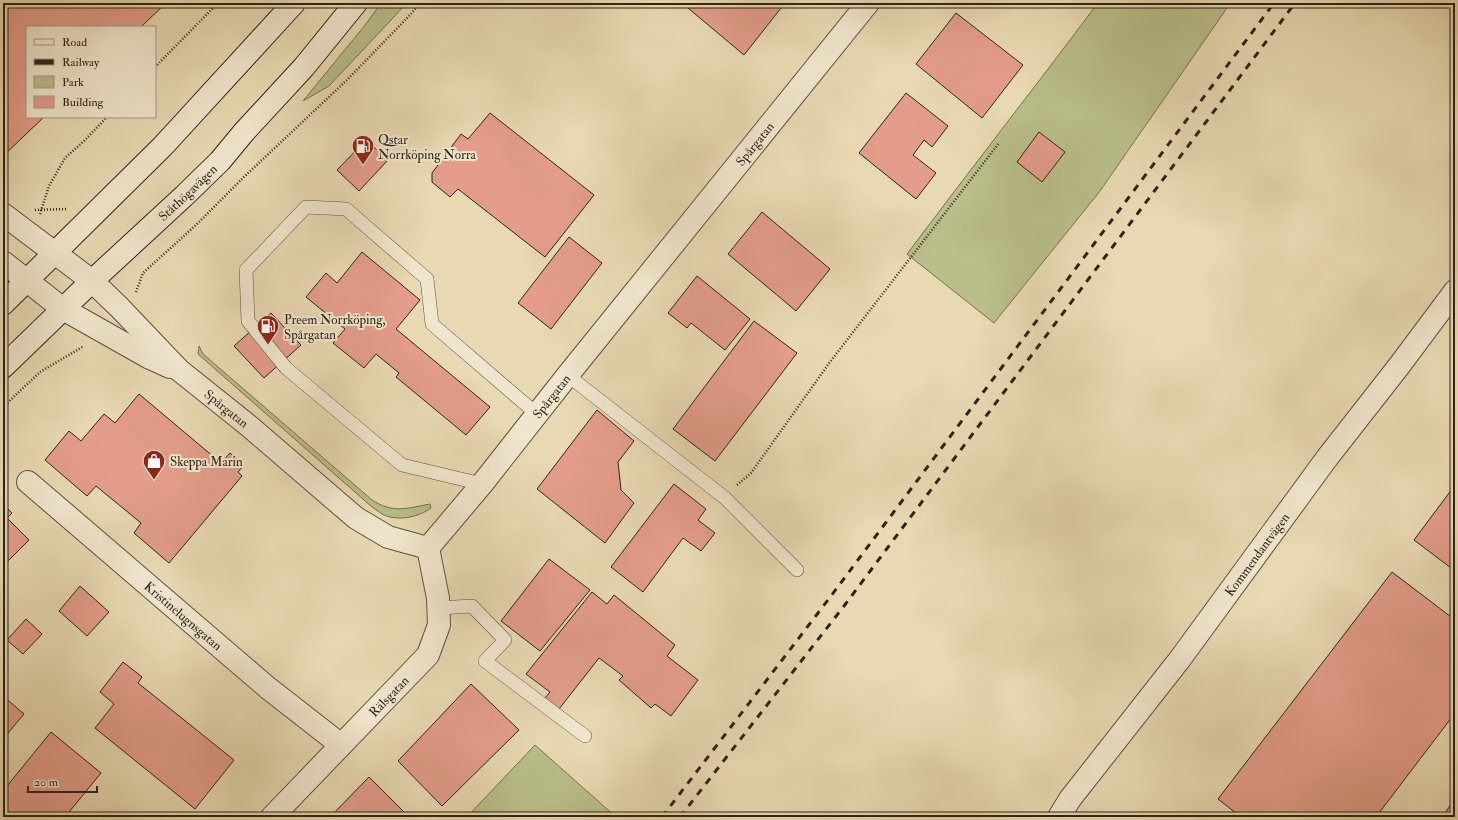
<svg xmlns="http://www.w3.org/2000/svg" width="1458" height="820" font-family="'IM FELL Double Pica',serif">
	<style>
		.green { fill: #b9be8a; stroke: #737052 }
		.building { fill: #e39d8a; stroke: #2d2319 }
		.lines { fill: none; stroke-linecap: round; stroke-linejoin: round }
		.lane-casing { stroke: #5c503f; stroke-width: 14 }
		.street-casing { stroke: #5c503f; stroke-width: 24 }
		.secondary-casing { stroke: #2d2319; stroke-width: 24 }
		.path { stroke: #2d2319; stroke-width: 2.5; stroke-dasharray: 1 2; stroke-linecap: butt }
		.lane { stroke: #f0e6cd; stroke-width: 13 }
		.street { stroke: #f0e6cd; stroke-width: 22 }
		.secondary { stroke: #f0e6cd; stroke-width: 22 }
		.rail { stroke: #2d2319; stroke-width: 3; stroke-dasharray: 7 7; stroke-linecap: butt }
		.labels { text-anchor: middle; stroke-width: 4; stroke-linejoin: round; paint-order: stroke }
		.poi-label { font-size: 13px; fill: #2d2319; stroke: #f0e6cd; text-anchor: start }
		.street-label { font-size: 13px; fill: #2d2319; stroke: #f0e6cd }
	</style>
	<rect width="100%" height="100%" fill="#e8d9b2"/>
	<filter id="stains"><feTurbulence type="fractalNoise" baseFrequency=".005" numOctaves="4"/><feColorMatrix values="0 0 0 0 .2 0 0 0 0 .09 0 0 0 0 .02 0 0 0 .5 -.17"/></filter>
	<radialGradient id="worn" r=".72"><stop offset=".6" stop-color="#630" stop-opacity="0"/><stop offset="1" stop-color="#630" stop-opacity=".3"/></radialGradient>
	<path class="green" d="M 381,3 L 407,3 L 329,86 L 303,101 L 366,24 Z
		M 1098,3 L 1221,3 L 1227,8 L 1100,191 L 994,323 L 907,254 C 970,170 1035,87 1098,3 Z
		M 199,346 L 203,354 L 372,500 C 394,514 407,508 430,504 L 431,508 C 419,517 397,522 382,514 C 379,512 375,509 372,507 L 198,354 Z
		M 535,745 L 616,817 L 467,817 Z"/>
	<path class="building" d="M 3,3 L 64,3 L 66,4 L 67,3 L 166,3 L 141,27 L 27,27 L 27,117 L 44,117 L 3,156 Z
		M 682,3 L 785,3 L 744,55 Z
		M 956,13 L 1023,65 L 982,118 L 916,64 Z
		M 906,93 L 948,126 L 932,147 L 924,140 L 913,155 L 936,173 L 916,199 L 859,153 Z
		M 490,113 L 594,195 L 545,257 L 458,189 L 450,197 L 432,182 L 432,173 L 461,134 L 468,139 Z
		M 1039,132 L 1065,152 L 1042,182 L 1017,162 Z
		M 366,140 L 388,160 L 359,191 L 337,170 Z
		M 762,212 L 830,269 L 796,311 L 728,254 Z
		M 569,237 L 602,263 L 551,329 L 518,303 Z
		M 362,252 L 420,300 L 396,329 L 490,407 L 466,435 L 396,377 L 399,373 L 376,354 L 364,368 L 333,343 L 345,329 L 306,297 L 326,273 L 337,283 Z
		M 697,276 L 750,319 L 725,350 L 691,323 L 687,328 L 668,313 Z
		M 271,313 L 301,345 L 264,378 L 234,346 Z
		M 754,321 L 797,353 L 715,461 L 673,429 Z
		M 139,394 L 221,463 L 230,453 L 244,465 L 238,472 L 242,476 L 169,563 L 134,533 L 141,523 L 96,486 L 87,496 L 45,460 L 69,431 L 81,441 L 104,414 L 115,423 Z
		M 597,410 L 634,441 L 618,462 L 621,490 L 634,503 L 605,543 L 537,489 Z
		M 674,484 L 706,509 L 698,520 L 715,533 L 701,551 L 683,538 L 643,592 L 611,567 Z
		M 1455,485 L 1455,571 L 1414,540 Z
		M 3,504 L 12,513 L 7,518 L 29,540 L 3,566 Z
		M 549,559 L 590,590 L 540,651 L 501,621 Z
		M 1392,572 L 1455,620 L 1455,713 L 1376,817 L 1241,817 L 1218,799 Z
		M 80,586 L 109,612 L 87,636 L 59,611 Z
		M 592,592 L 607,604 L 614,595 L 675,645 L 667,656 L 698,680 L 671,716 L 655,704 L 651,708 L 619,680 L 623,676 L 599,658 L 559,709 L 545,698 L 550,692 L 526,674 Z
		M 26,619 L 42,634 L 23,654 L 7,640 Z
		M 123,662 L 142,677 L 138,683 L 234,760 L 195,809 L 95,728 L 114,704 L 100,692 Z
		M 471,684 L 519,730 L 442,806 L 398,761 Z
		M 3,696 L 24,714 L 3,739 Z
		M 51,732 L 101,773 L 65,817 L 6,817 L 3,815 L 3,791 Z
		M 369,777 L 409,817 L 330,817 Z
		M 1455,799 L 1455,817 L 1442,817 Z"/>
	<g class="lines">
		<g class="lane-casing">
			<path id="lane" d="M 567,376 L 575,381 L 725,498 L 797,570
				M 482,484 L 402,465 L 286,368 L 248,321 L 246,270 L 306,207 L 346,209 L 427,279 L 432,324 L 538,415
				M 439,608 L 472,606 L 505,640 L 485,661 L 585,736"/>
		</g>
		<g class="street-casing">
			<g id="street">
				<path id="s1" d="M 3,214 L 92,281 L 120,308 L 179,370 L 249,426 L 356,518 L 388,537 L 428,548 L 482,484 L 567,376 L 868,3"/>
				<path d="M 3,262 L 63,309 L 148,357 L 170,367"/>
				<path id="s2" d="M 28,482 L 268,688 L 341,745"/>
				<path id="s3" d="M 272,817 L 428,655 L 439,625 L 438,598 L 428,548"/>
				<path id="s4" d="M 1059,817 L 1070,799 L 1180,659 L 1327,458 L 1399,366 L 1455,291"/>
			</g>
		</g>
		<g class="secondary-casing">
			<g id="secondary">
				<path d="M 3,304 L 163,146 L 294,3"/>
				<path id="s5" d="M 3,367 L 92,281 L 184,196 L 220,161 L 244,132 L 304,67 L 356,3"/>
			</g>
		</g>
		<path class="path" d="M 155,67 L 218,3
			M 35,210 L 66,209
			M 40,214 L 49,186 L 65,158 L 85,140 L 107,117
			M 136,292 L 143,273 L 196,225 L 245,176 L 347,80 L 410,15 L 420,3
			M 3,407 L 40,372 L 84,346
			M 737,485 L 751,473 L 830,362 L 999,143"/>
		<use href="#lane" class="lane"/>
		<use href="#street" class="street"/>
		<use href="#secondary" class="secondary"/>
		<path class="rail" d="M 662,817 L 831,596 L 1274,3
			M 680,817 L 844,606 L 1295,3"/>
	</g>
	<defs>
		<g id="fuel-pin" transform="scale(1.15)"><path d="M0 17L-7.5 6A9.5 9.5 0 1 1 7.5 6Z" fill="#8f2418" stroke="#f0e6cd"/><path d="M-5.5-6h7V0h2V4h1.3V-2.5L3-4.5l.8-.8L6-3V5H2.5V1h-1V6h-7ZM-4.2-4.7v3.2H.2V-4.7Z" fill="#fff"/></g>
		<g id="shop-pin" transform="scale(1.15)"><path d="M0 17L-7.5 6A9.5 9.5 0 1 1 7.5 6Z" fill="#8f2418" stroke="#f0e6cd"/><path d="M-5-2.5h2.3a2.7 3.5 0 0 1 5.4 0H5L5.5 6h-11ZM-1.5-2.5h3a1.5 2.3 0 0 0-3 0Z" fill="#fff"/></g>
	</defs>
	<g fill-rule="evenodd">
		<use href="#fuel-pin" x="363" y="146"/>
		<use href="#fuel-pin" x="268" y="326"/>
		<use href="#shop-pin" x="154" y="461"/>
	</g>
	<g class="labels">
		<g class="poi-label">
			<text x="378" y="144">Qstar<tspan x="378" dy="15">Norrköping Norra</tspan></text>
			<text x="284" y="324">Preem Norrköping,<tspan x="284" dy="15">Spårgatan</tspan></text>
			<text x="170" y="466">Skeppa Marin</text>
		</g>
		<g class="street-label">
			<text dy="5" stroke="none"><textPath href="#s1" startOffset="1065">Spårgatan</textPath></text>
			<text dy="5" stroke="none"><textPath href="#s5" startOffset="254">Ståthögavägen</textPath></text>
			<text dy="5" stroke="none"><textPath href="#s1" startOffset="741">Spårgatan</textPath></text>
			<text dy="5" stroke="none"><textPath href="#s1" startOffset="297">Spårgatan</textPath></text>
			<text dy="5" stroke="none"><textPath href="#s4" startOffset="329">Kommendantvägen</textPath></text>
			<text dy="5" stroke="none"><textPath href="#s2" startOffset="205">Kristinelugnsgatan</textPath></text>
			<text dy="5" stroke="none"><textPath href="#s3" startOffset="168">Rälsgatan</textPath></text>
		</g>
	</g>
	<rect width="1458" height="820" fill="none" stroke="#e8d9b2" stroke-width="16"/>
	<rect x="4" y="4" width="1450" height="812" fill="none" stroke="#2d2319" stroke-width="2"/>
	<rect x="8" y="8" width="1442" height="804" fill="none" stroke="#2d2319"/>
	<rect x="26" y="26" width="130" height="92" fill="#f0e6cd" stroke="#a29885"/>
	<rect x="34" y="39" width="20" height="6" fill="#f0e6cd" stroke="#a29885"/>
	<text x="62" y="46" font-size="12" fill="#2d2319">Road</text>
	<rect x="34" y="59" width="20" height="6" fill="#2d2319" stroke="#a29885"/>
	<text x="62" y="66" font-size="12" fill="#2d2319">Railway</text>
	<rect x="34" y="76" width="20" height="12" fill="#b9be8a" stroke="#a29885"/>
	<text x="62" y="86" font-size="12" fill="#2d2319">Park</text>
	<rect x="34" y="96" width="20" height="12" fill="#e39d8a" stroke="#a29885"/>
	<text x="62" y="106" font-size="12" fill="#2d2319">Building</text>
	<path d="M28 786v6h69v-6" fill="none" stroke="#2d2319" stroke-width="2"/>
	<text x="34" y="786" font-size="12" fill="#2d2319" stroke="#f0e6cd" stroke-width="3" paint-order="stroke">20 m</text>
	<rect width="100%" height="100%" filter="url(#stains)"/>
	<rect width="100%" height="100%" fill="url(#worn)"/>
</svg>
